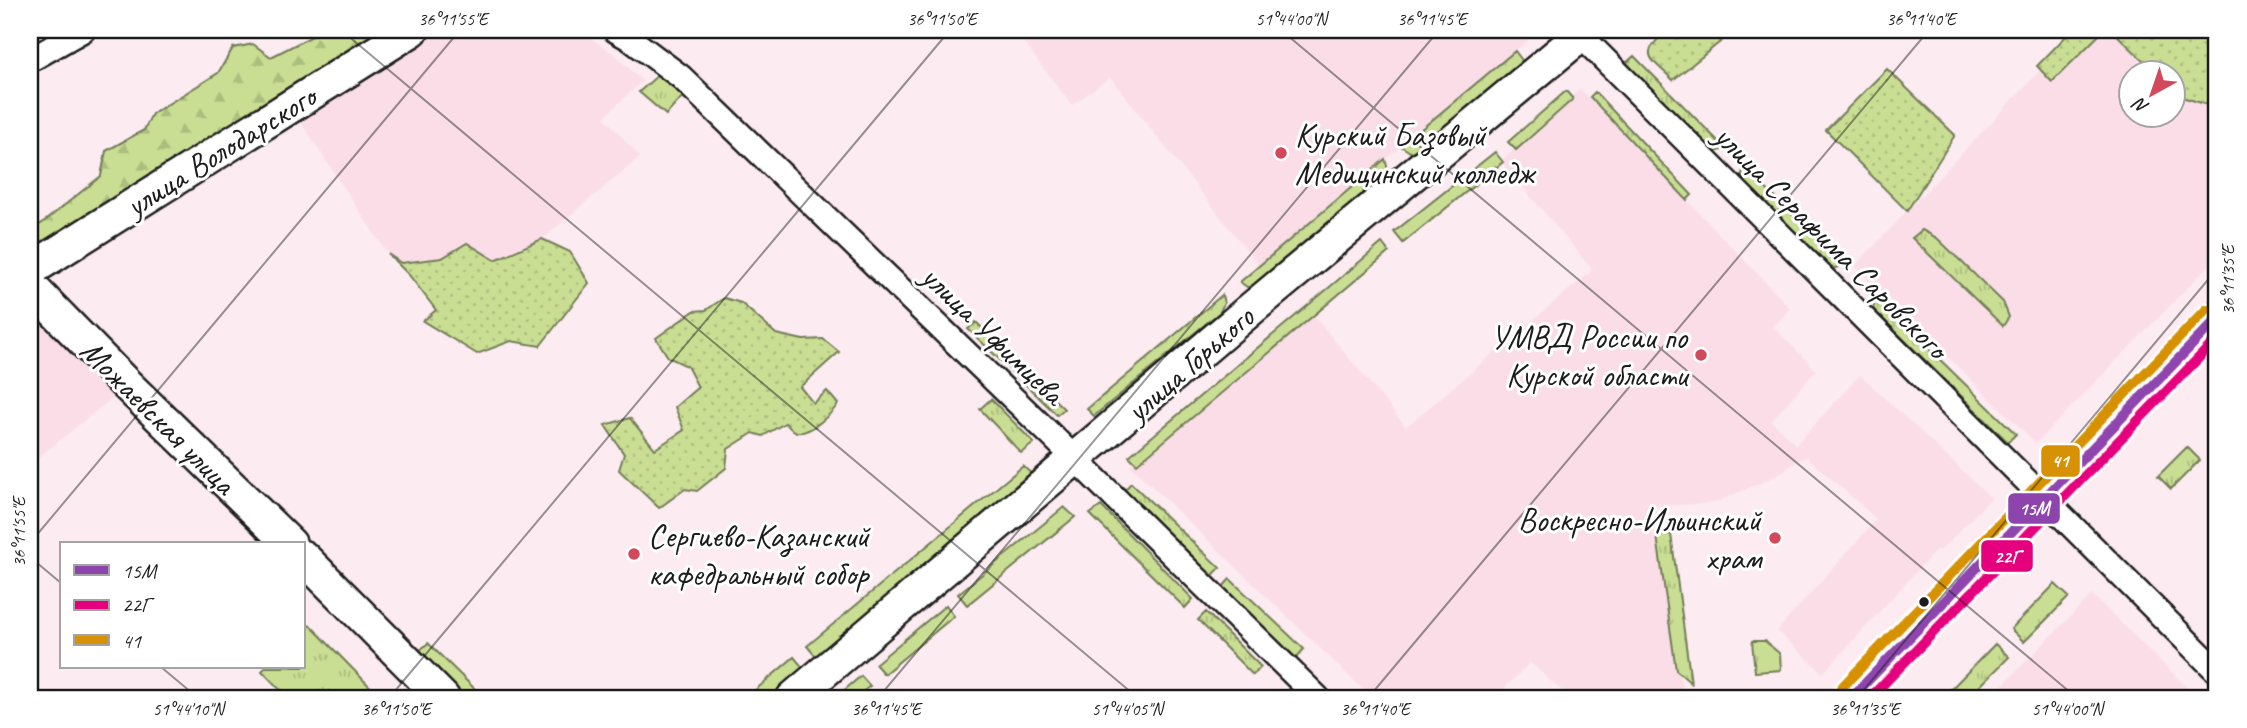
<svg xmlns="http://www.w3.org/2000/svg" width="2247" height="728" font-family="Caveat,sans-serif">
	<style>
		.built { fill: #fadde7; fill-rule: evenodd }
		.grass { fill: url(#grass-tufts); stroke: #727d58; stroke-width: 2 }
		.forest { fill: url(#forest-firs); stroke: #727d58; stroke-width: 2 }
		.park { fill: url(#park-dots); stroke: #727d58; stroke-width: 2 }
		.lines { fill: none; stroke-linecap: round; stroke-linejoin: round }
		.street-casing { stroke: #1c1c1c; stroke-width: 28 }
		.secondary-casing { stroke: #1c1c1c; stroke-width: 37 }
		.primary-casing { stroke: #1c1c1c; stroke-width: 40 }
		.street { stroke: #fff; stroke-width: 23 }
		.secondary { stroke: #fff; stroke-width: 32 }
		.primary { stroke: #fff; stroke-width: 35 }
		.bus-1-casing { stroke: #fff; stroke-width: 16 }
		.bus-2-casing { stroke: #fff; stroke-width: 16 }
		.bus-3-casing { stroke: #fff; stroke-width: 16 }
		.bus-1 { stroke: #8e44ad; stroke-width: 10 }
		.bus-2 { stroke: #e5007d; stroke-width: 10 }
		.bus-3 { stroke: #d69104; stroke-width: 10 }
		.ticks { fill: none; stroke: #1c1c1c; stroke-width: 2; stroke-opacity: 0.45 }
		.poi-dot { fill: #d1495b; stroke: #fff; stroke-width: 2.5 }
		.bus-dot { fill: #1c1c1c; stroke: #fff; stroke-width: 2.5 }
		.labels { text-anchor: middle; stroke-width: 6; stroke-linejoin: round; paint-order: stroke }
		.poi-label { font-size: 33px; fill: #1c1c1c; stroke: #fff; text-anchor: start }
		.street-label { font-size: 33px; fill: #1c1c1c; stroke: #fff }
		.line-badge { stroke: #fff; stroke-width: 2.5 }
		.badge-label { font-size: 19px; text-anchor: middle; font-weight: bold; fill: #fff }
		.neatline { fill: none; stroke: #1c1c1c; stroke-width: 2.5 }
		.ticks-label { font-size: 18px; text-anchor: middle; fill: #1c1c1c }
	</style>
	<defs>
		<pattern id="grass-tufts" width="24" height="20" patternUnits="userSpaceOnUse" patternTransform="scale(1.75)"><rect width="24" height="20" fill="#c9de93"/><path d="M3 7l-1-3M5 7V3M7 7l1-3M15 17l-1-3M17 17v-4M19 17l1-3" fill="none" stroke="#acbe7e"/></pattern>
		<pattern id="forest-firs" width="22" height="20" patternUnits="userSpaceOnUse" patternTransform="scale(1.75)"><rect width="22" height="20" fill="#c9de93"/><path d="M5 1l3.5 6h-7zM16 11l3.5 6h-7z" fill="#acbe7e"/></pattern>
		<pattern id="park-dots" width="8" height="8" patternUnits="userSpaceOnUse" patternTransform="scale(1.75)"><rect width="8" height="8" fill="#c9de93"/><path d="M2 2h.1M6 6h.1" fill="none" stroke="#acbe7e" stroke-width="1.8" stroke-linecap="round"/></pattern>
	</defs>
	<rect width="100%" height="100%" fill="#fcebf1"/>
	<filter id="ink" filterUnits="userSpaceOnUse"><feTurbulence type="fractalNoise" baseFrequency=".0143" numOctaves="2"/><feDisplacementMap in="SourceGraphic" scale="14" xChannelSelector="R" yChannelSelector="G"/><feConvolveMatrix kernelMatrix="1 2 1 2 8 2 1 2 1" color-interpolation-filters="sRGB"/></filter>
	<g filter="url(#ink)">
		<path class="built" d="M 384,30 L 578,30 L 614,54 L 642,81 L 604,117 L 640,157 L 542,239 L 495,260 L 467,243 L 442,258 L 401,263 L 388,254 L 283,95 Z
			M 1014,30 L 1519,30 L 1528,40 L 1259,265 L 1110,77 L 1072,105 Z
			M 2079,30 L 2217,30 L 2217,257 L 2036,443 L 1855,266 ZM 2132,74 L 2174,74 L 2174,116 L 2132,116 Z
			M 1580,89 L 1790,308 L 1773,327 L 1816,370 L 1771,421 L 1796,445 L 1860,375 L 1991,498 L 1940,551 L 1937,549 L 1823,673 L 1777,631 L 1877,519 L 1806,456 L 1771,478 L 1714,503 L 1655,506 L 1681,683 L 1686,694 L 1682,698 L 1570,698 L 1530,662 L 1495,698 L 1372,698 L 1130,465 L 1310,311 L 1406,427 L 1593,270 L 1501,161 Z
			M 30,305 L 117,394 L 30,464 Z
			M 2092,595 L 2198,698 L 1990,698 Z"/>
		<path class="grass" d="M 1515,51 L 1524,63 L 1420,149 L 1410,152 L 1401,146 Z
			M 1634,56 L 1726,149 L 1715,152 L 1625,64 Z
			M 659,74 L 684,95 L 666,115 L 639,92 Z
			M 1566,91 L 1573,99 L 1516,150 L 1508,142 Z
			M 1595,92 L 1692,195 L 1687,200 L 1590,97 Z
			M 1495,152 L 1503,162 L 1403,243 L 1394,232 Z
			M 1385,159 L 1388,170 L 1384,178 L 1256,286 L 1247,287 L 1240,282 Z
			M 1744,167 L 1844,265 L 1832,269 L 1741,179 Z
			M 1922,230 L 1937,238 L 2003,302 L 2009,317 L 2003,326 L 1912,238 Z
			M 1382,243 L 1389,252 L 1137,464 L 1129,456 Z
			M 1222,295 L 1224,303 L 1220,312 L 1094,416 L 1087,409 Z
			M 1876,297 L 2016,434 L 2008,442 L 1873,309 Z
			M 976,322 L 1064,409 L 1057,415 L 968,329 Z
			M 991,399 L 1034,443 L 1021,453 L 980,409 Z
			M 2187,447 L 2200,460 L 2171,489 L 2158,476 Z
			M 1023,466 L 1035,477 L 818,659 L 807,646 Z
			M 1131,483 L 1220,568 L 1210,578 L 1122,493 Z
			M 1101,506 L 1193,599 L 1185,608 L 1090,514 Z
			M 1064,507 L 1075,517 L 967,605 L 958,594 Z
			M 1671,534 L 1691,683 L 1676,670 L 1657,536 Z
			M 1230,579 L 1304,649 L 1295,659 L 1221,589 Z
			M 2055,584 L 2069,597 L 2024,642 L 2011,629 Z
			M 946,605 L 954,616 L 884,674 L 875,664 Z
			M 1206,612 L 1261,667 L 1253,675 L 1198,620 Z
			M 310,625 L 381,698 L 288,698 L 262,671 L 266,667 L 303,667 L 303,631 Z
			M 1752,641 L 1765,641 L 1780,654 L 1781,670 L 1755,672 Z
			M 428,643 L 484,698 L 466,698 L 419,651 Z
			M 1995,644 L 2009,657 L 1968,698 L 1960,698 L 1951,689 Z
			M 794,657 L 805,670 L 770,698 L 746,698 Z
			M 861,676 L 870,686 L 855,698 L 835,698 Z"/>
		<path class="forest" d="M 324,30 L 384,30 L 55,242 L 30,247 L 30,225 L 41,224 L 101,176 L 106,151 L 144,130 L 152,114 L 218,73 L 233,48 L 253,44 L 271,57 Z"/>
		<path class="park" d="M 1668,30 L 1735,30 L 1673,80 C 1649,57 1638,55 1668,30 Z
			M 2072,30 L 2104,30 L 2052,82 L 2037,66 Z
			M 2112,30 L 2211,30 L 2217,36 L 2217,108 L 2179,96 L 2174,91 L 2174,74 L 2156,73 Z
			M 1887,69 L 1955,135 L 1907,211 L 1826,130 Z
			M 542,239 L 570,252 L 589,283 L 540,346 L 511,341 L 477,354 L 423,321 L 436,310 L 409,275 L 388,254 L 401,263 L 442,258 L 467,243 L 495,260 Z
			M 724,298 L 741,303 L 776,334 L 803,340 L 823,339 L 839,352 L 800,387 L 813,403 L 827,391 L 838,404 C 831,414 807,438 794,431 C 790,429 788,425 785,423 L 763,436 L 753,433 L 728,449 L 726,468 L 697,491 L 685,489 L 659,508 L 619,470 L 624,454 L 605,425 L 630,418 L 655,449 L 684,430 L 675,407 L 698,387 L 687,366 L 668,357 L 656,338 L 694,311 L 706,310 Z"/>
		<g class="lines">
			<g class="street-casing">
				<path id="street" d="M 615,30 L 629,38 L 681,77 L 1052,436 L 1318,698
					M 1575,30 L 2217,671
					M 30,60 L 83,30"/>
			</g>
			<g class="secondary-casing">
				<path id="secondary" d="M 30,270 L 412,30
					M 30,286 L 124,382 L 290,544
					M 303,557 L 443,698
					M 793,698 L 1251,309 L 1587,30"/>
			</g>
			<g class="primary-casing">
				<path id="primary" d="M 1851,698 L 2217,319"/>
			</g>
			<use href="#street" class="street"/>
			<use href="#secondary" class="secondary"/>
			<use href="#primary" class="primary"/>
			<g class="bus-1-casing">
				<path id="bus-1" d="M 1851,698 L 2217,319"/>
			</g>
			<g class="bus-2-casing">
				<path id="bus-2" d="M 1870,698 L 2217,339"/>
			</g>
			<g class="bus-3-casing">
				<path id="bus-3" d="M 1841,688 L 2207,309"/>
			</g>
			<use href="#bus-1" class="bus-1"/>
			<use href="#bus-2" class="bus-2"/>
			<use href="#bus-3" class="bus-3"/>
		</g>
	</g>
	<path class="ticks" d="M 341,30 L 1138,698M 1281,30 L 2077,698M 30,543 L 460,30M 30,557 L 61,583M 161,667 L 198,698M 389,698 L 950,30M 878,698 L 1439,30M 1368,698 L 1929,30M 1857,698 L 2217,269"/>
	<g class="poi-dot">
		<circle cx="1281" cy="153" r="7"/>
		<circle cx="1701" cy="355" r="7"/>
		<circle cx="1775" cy="538" r="7"/>
		<circle cx="634" cy="554" r="7"/>
	</g>
	<circle class="bus-dot" cx="1924" cy="602" r="6"/>
	<g class="labels">
		<g class="poi-label">
			<text x="1295" y="146">Курский Базовый<tspan x="1295" dy="38">Медицинский колледж</tspan></text>
			<text x="1687" y="348" text-anchor="end">УМВД России по<tspan x="1687" dy="38">Курской области</tspan></text>
			<text x="1761" y="531" text-anchor="end">Воскресно-Ильинский<tspan x="1761" dy="38">храм</tspan></text>
			<text x="648" y="547">Сергиево-Казанский<tspan x="648" dy="38">кафедральный собор</tspan></text>
		</g>
		<g class="street-label">
			<text transform="translate(220 150) rotate(-32)" y="12">улица Володарского</text>
			<text transform="translate(1832 241) rotate(45)" y="12">улица Серафима Саровского</text>
			<text transform="translate(994 334) rotate(44)" y="12">улица Уфимцева</text>
			<text transform="translate(1189 363) rotate(-41)" y="12">улица Горького</text>
			<text transform="translate(159 416) rotate(45)" y="12">Можаевская улица</text>
		</g>
	</g>
	<g class="line-badge">
		<rect x="2040" y="444" width="41" height="34" rx="7" fill="#d69104"/>
		<rect x="2007" y="492" width="54" height="33" rx="7" fill="#8e44ad"/>
		<rect x="1980" y="539" width="54" height="34" rx="7" fill="#e5007d"/>
	</g>
	<g class="badge-label">
		<text x="2060" y="467">41</text>
		<text x="2034" y="515">15М</text>
		<text x="2007" y="563">22Г</text>
	</g>
	<rect width="2247" height="728" fill="none" stroke="#fff" stroke-width="77"/>
	<rect x="60" y="542" width="245" height="126" fill="#ffffff" stroke="#a4a4a4" stroke-width="2"/>
	<rect x="74" y="565" width="35" height="10" fill="#8e44ad" stroke="#a4a4a4" stroke-width="2"/>
	<text x="122" y="578" font-size="21" fill="#1c1c1c">15М</text>
	<rect x="74" y="600" width="35" height="10" fill="#e5007d" stroke="#a4a4a4" stroke-width="2"/>
	<text x="122" y="612" font-size="21" fill="#1c1c1c">22Г</text>
	<rect x="74" y="635" width="35" height="10" fill="#d69104" stroke="#a4a4a4" stroke-width="2"/>
	<text x="122" y="648" font-size="21" fill="#1c1c1c">41</text>
	<g transform="translate(2152 94) rotate(220)"><circle r="33" fill="#ffffff" stroke="#a4a4a4" stroke-width="2"/>
	<path d="M0-5L12 26L0 18L-12 26Z" fill="#d1495b"/>
	<text y="-10" font-size="19" font-weight="bold" text-anchor="middle" fill="#1c1c1c">N</text>
	</g>
	<rect x="38" y="38" width="2170" height="652" class="neatline"/>
	<g class="ticks-label">
		<text x="453" y="25">36°11'55"E</text>
		<text x="942" y="25">36°11'50"E</text>
		<text x="1291" y="25">51°44'00"N</text>
		<text x="1432" y="25">36°11'45"E</text>
		<text x="1921" y="25">36°11'40"E</text>
		<text transform="translate(2228 280) rotate(-90)" y="6">36°11'35"E</text>
		<text transform="translate(19 532) rotate(-90)" y="6">36°11'55"E</text>
		<text x="188" y="715">51°44'10"N</text>
		<text x="396" y="715">36°11'50"E</text>
		<text x="886" y="715">36°11'45"E</text>
		<text x="1127" y="715">51°44'05"N</text>
		<text x="1375" y="715">36°11'40"E</text>
		<text x="1865" y="715">36°11'35"E</text>
		<text x="2067" y="715">51°44'00"N</text>
	</g>
</svg>
